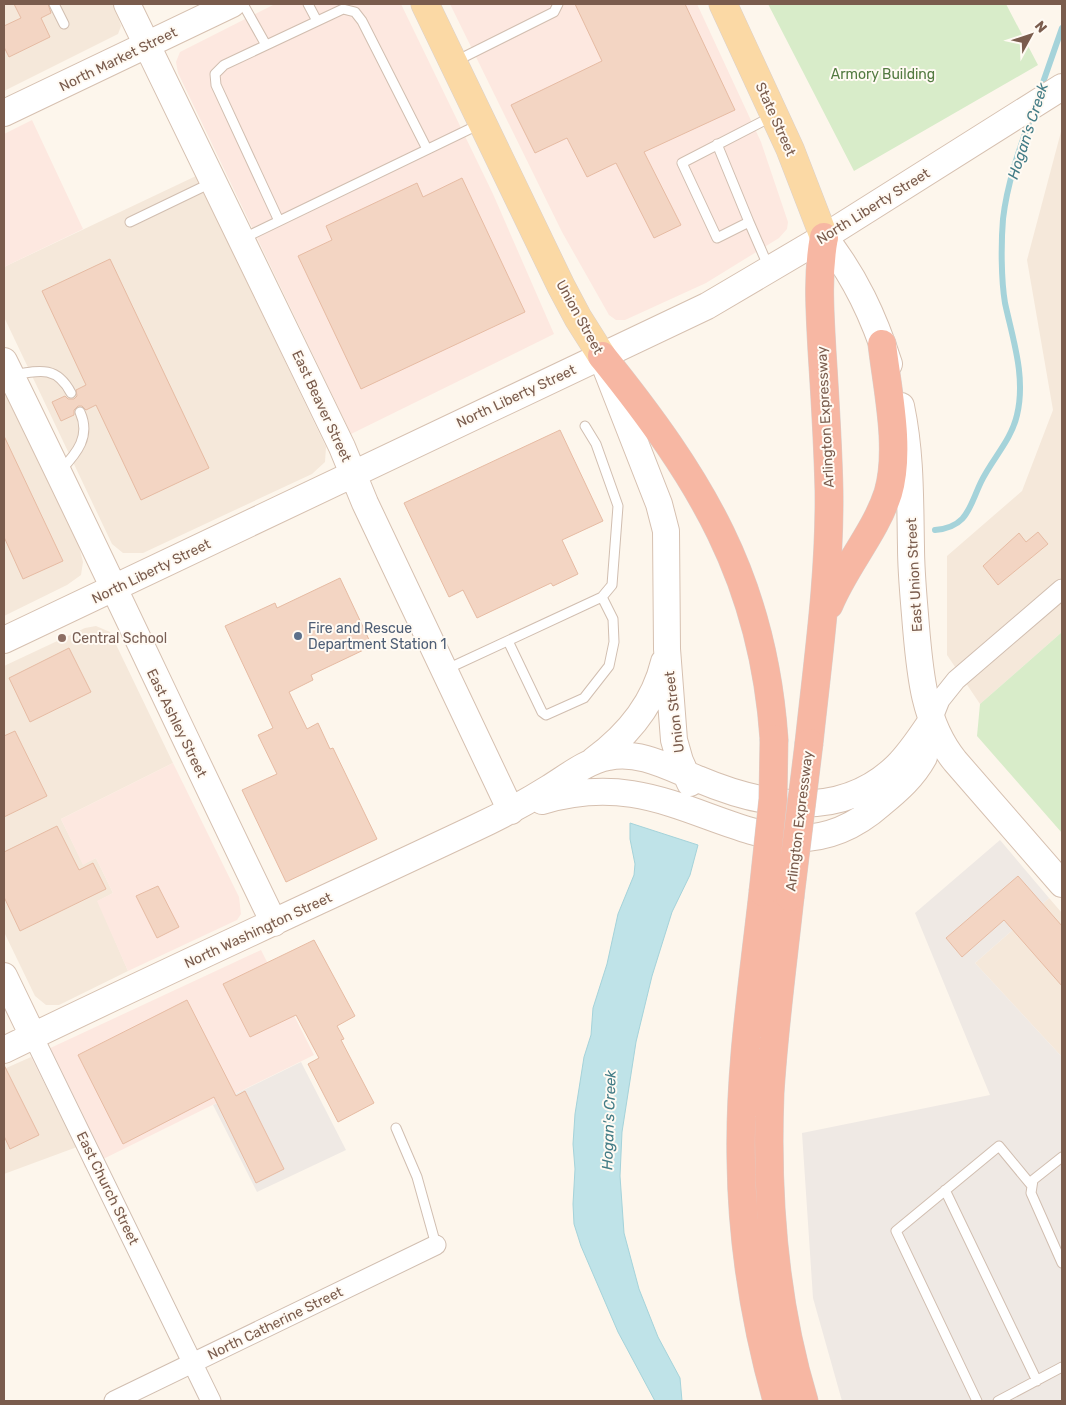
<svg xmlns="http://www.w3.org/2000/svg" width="1066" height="1405" font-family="Rubik,sans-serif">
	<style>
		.residential { fill: #f5e8da }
		.commercial { fill: #fde8e0 }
		.industrial { fill: #efe9e4 }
		.green { fill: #d8ecc9 }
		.water { fill: #bfe3e8; stroke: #a5d3da }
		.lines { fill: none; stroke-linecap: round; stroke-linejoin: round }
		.stream { stroke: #a5d3da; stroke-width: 6 }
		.building { fill: #f3d5c3; stroke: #e6bba3 }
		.lane-casing { stroke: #d1beb0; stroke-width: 11 }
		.street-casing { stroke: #d1beb0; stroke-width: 21 }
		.secondary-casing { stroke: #d6c0b0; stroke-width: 28 }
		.primary-casing { stroke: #dad1cd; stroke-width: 29 }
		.highway-casing { stroke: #dad1cd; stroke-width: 29 }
		.lane { stroke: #fff; stroke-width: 9 }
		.street { stroke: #fff; stroke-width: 19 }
		.secondary { stroke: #fff; stroke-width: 26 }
		.primary { stroke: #fbd9a5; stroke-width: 28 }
		.highway { stroke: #f7b7a3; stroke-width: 28 }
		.highway-bridge-casing { stroke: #dad1cd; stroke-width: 29; stroke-linecap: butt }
		.highway-bridge { stroke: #f7b7a3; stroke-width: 28 }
		.service-dot { fill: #5c6f8a; stroke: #fffaf3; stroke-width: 2 }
		.education-dot { fill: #8d6e63; stroke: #fffaf3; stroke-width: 2 }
		.labels { text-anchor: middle; stroke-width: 4; stroke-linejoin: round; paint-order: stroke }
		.street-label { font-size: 14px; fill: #7a5c4d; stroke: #fffaf3 }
		.park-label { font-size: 14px; fill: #537a41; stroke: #fffaf3 }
		.service-label { font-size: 14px; fill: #4e5e75; stroke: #fffaf3; text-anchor: start }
		.education-label { font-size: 14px; fill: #785e54; stroke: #fffaf3; text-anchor: start }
		.water-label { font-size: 15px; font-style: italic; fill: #437c86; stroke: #fffaf3 }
	</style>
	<rect width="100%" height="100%" fill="#fdf6ec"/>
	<path class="residential" d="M 4,4 L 114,4 L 121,26 L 118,34 L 4,91 Z
		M 1062,128 L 1062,632 L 980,704 L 947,655 L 947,556 L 1022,491 L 1053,410 L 1027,260 Z
		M 196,176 L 326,447 L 325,462 L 312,474 L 143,553 L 123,553 L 112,544 L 4,317 L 4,267 Z
		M 4,390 L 79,546 L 83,562 L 81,575 L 67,585 L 4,616 Z
		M 96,626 L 110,632 L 173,763 L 61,819 L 83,864 L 96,858 L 113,893 L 98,901 L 128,971 L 59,1005 L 46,1005 L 35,996 L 4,932 L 4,666 L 85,628 Z
		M 1049,898 L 1062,913 L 1062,1057 L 975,963 Z
		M 31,1057 L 77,1147 L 4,1174 L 4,1069 Z"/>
	<path class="commercial" d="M 275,4 L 401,4 L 493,194 L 554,334 L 351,434 L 178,73 L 176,62 L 180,52 Z
		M 450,4 L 697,4 L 761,142 L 788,222 L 787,229 L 779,238 L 706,283 L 625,320 L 616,320 L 609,315 L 562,232 Z
		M 32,120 L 83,229 L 4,267 L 4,134 Z
		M 173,763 L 239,897 L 241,914 L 237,920 L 128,971 L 97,901 L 113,893 L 96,858 L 83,865 L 61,819 Z
		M 261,950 L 314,1055 L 85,1168 L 77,1147 L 31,1057 Z"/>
	<path class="industrial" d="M 1000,840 L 1049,898 L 975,963 L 1062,1057 L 1062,1401 L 842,1401 L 813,1298 L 802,1133 L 990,1095 L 915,913 Z
		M 301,1062 L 346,1150 L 257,1192 L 213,1105 Z"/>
	<path class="green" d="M 768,4 L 1006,4 L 1038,65 L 854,171 Z
		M 1062,632 L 1062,833 L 977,736 L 980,704 Z"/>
	<path class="water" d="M 630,823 L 698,845 L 690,875 L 672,912 L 652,976 L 636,1042 L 622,1132 L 620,1176 L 624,1233 L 639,1289 L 658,1337 L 680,1378 L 682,1401 L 655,1401 L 618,1332 L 581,1246 L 574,1224 L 573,1204 L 575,1169 L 573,1144 L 575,1114 L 584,1057 L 591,1035 L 593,1008 L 607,964 L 618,914 L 634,875 L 635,864 L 630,839 Z"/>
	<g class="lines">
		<path class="stream" d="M 1040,91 L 1062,28
			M 935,530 C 968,527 969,507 981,482 C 992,459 1011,441 1017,415 C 1026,377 1013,340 1005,303 C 1001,279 1001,243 1003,219 C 1007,184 1019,150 1031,117"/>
	</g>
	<path class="building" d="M 14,4 L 48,4 L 51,13 L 41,18 L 50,37 L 9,57 L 4,47 L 4,26 L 21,18 Z
		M 575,4 L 685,4 L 735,110 L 644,152 L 681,225 L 654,238 L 616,163 L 587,177 L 567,138 L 535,153 L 511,105 L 602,61 Z
		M 462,178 L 525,312 L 361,389 L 298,256 L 332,240 L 326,226 L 417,183 L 423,197 Z
		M 110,259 L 209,468 L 141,500 L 96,405 L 86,410 L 82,406 L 78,406 L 74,410 L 74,415 L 61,421 L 52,402 L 65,396 L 68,399 L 74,399 L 77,396 L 76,390 L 86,385 L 42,291 Z
		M 560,430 L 603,521 L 562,540 L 578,574 L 553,586 L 551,583 L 477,618 L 463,590 L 449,597 L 404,503 Z
		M 4,436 L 63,561 L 23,579 L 4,537 Z
		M 1038,532 L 1048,544 L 998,585 L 983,566 L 1019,533 L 1026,542 Z
		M 340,578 L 372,646 L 311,675 L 313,680 L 289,692 L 307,729 L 318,723 L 330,749 L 333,748 L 377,839 L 286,882 L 242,790 L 277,774 L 258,735 L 273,728 L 225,626 L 275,603 L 277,608 Z
		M 69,648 L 91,692 L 30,722 L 9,678 Z
		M 15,731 L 47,796 L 4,817 L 4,736 Z
		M 57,826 L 79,870 L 93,863 L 106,889 L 20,931 L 4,897 L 4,852 Z
		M 1018,876 L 1062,926 L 1062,986 L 1004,920 L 962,957 L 946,938 Z
		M 158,886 L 179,927 L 157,938 L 136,896 Z
		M 314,940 L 355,1016 L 337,1026 L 344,1039 L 341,1040 L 374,1103 L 338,1122 L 308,1064 L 319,1058 L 296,1015 L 250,1037 L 223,984 Z
		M 187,1000 L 236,1096 L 245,1091 L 284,1169 L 256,1183 L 214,1097 L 123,1144 L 78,1055 Z
		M 4,1065 L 39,1135 L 10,1149 L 4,1136 Z"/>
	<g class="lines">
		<g class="lane-casing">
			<path id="lane" d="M 54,4 L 64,24
				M 243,4 L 266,45
				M 308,4 L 317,21
				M 456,61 L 554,12 L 558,4
				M 717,144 L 749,222 L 717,238 L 682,163 L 773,116
				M 279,221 L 216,85 L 215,74 L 224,65 L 343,9 L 355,12 L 362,21 L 427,149
				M 130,222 L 211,183
				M 749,222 L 769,268
				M 244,238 L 480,124
				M 14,375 C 40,370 57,366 71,393
				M 61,470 C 77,453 91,436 80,412
				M 508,641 L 542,712 L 546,715 L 584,698 L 609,666 L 614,642 L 613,619 L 602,597
				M 447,669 L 602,597 L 612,585 L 618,506 L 596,444 L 585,426
				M 396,1128 L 417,1177 L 436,1245
				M 1062,1157 L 1033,1180 L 1031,1193 L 1062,1263
				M 945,1190 L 1037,1381
				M 977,1401 L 896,1231 L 999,1146 L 1032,1186
				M 998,1401 L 1062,1367"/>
		</g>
		<g class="street-casing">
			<path id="street" d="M 932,720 L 940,700 L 956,680 L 1062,589
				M 33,1036 L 211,1401
				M 114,1401 L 436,1245"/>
		</g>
		<g class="secondary-casing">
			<path id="secondary" d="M 127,4 L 342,447 L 365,503 L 511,811
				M 4,113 L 232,4
				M 824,237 C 855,276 874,317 889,364
				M 4,361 C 96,547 183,736 274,923
				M 605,366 L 659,504 L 666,531 L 667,649 L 674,740 L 680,761 L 690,783
				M 901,406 C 911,454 910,499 911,547 C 911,574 914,601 916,627 C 920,674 924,723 955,761 L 1062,884
				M 4,640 L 707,306 L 824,237 L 1062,87
				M 594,760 C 628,735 654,704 664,662
				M 542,801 C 572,792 600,789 632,794 C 722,808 795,880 881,804 C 898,790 913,777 924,757
				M 4,976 L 33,1036
				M 4,1050 C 160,974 318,902 475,828 C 501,816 525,803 549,788 C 567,777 587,761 608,757 C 639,750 670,768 698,779 C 764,807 841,821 897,766 C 911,752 921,736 932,720"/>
		</g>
		<g class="primary-casing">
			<path id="primary" d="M 425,4 L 561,286 L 578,318 L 602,356
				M 723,4 L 790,149 L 824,237"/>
		</g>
		<g class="highway-casing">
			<path id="highway" d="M 602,356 C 700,478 763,578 774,739
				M 829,605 C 845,566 875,533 888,493 C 901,449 887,388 882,344
				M 809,743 C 818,659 830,575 829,491 C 828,444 825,397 822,351 C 820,313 817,275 824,237
				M 763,892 C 753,982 739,1071 741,1161 C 742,1243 755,1323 777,1401
				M 790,897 C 783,962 774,1028 770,1093 C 766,1197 774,1302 804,1401"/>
		</g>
		<use href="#lane" class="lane"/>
		<use href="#street" class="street"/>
		<use href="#secondary" class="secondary"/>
		<use href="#primary" class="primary"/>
		<use href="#highway" class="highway"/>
		<g class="highway-bridge-casing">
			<path id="highway-bridge" d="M 763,892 L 773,799 L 774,739
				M 790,897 L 809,743"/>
		</g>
		<use href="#highway-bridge" class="highway-bridge"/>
	</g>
	<circle class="service-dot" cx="298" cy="636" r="5"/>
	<circle class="education-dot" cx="62" cy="638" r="5"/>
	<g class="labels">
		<g class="street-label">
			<text transform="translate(118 59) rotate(-26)" y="5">North Market Street</text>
			<text transform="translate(776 119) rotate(66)" y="5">State Street</text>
			<text transform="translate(873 206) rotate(-32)" y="5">North Liberty Street</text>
			<text transform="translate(580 317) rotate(61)" y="5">Union Street</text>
			<text transform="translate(516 396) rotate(-25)" y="5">North Liberty Street</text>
			<text transform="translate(322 406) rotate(65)" y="5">East Beaver Street</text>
			<text transform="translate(825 417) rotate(-93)" y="5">Arlington Expressway</text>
			<text transform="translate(151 571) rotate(-26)" y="5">North Liberty Street</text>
			<text transform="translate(914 575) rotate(-93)" y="5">East Union Street</text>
			<text transform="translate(674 712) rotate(-97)" y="5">Union Street</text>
			<text transform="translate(177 723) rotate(64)" y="5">East Ashley Street</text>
			<text transform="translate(799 821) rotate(-83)" y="5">Arlington Expressway</text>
			<text transform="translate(258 930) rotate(-25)" y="5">North Washington Street</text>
			<text transform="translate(108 1188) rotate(64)" y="5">East Church Street</text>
			<text transform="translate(275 1323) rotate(-26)" y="5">North Catherine Street</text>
		</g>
		<g class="park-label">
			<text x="883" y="79">Armory Building</text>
		</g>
		<g class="service-label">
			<text x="308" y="633">Fire and Rescue<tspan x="308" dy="16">Department Station 1</tspan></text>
		</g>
		<g class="education-label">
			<text x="72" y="643">Central School</text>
		</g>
		<g class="water-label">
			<text transform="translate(1028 131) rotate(-72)" y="5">Hogan's Creek</text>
			<text transform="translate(609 1120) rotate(-88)" y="5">Hogan's Creek</text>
		</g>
	</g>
	<rect width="1066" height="1405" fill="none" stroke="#7a5c4d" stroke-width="10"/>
	<g transform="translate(1031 35) rotate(50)" stroke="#fffaf3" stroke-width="4" paint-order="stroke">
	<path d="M0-4L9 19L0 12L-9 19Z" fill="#7a5c4d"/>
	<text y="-8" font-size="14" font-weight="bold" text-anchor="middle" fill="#7a5c4d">N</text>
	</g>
</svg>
